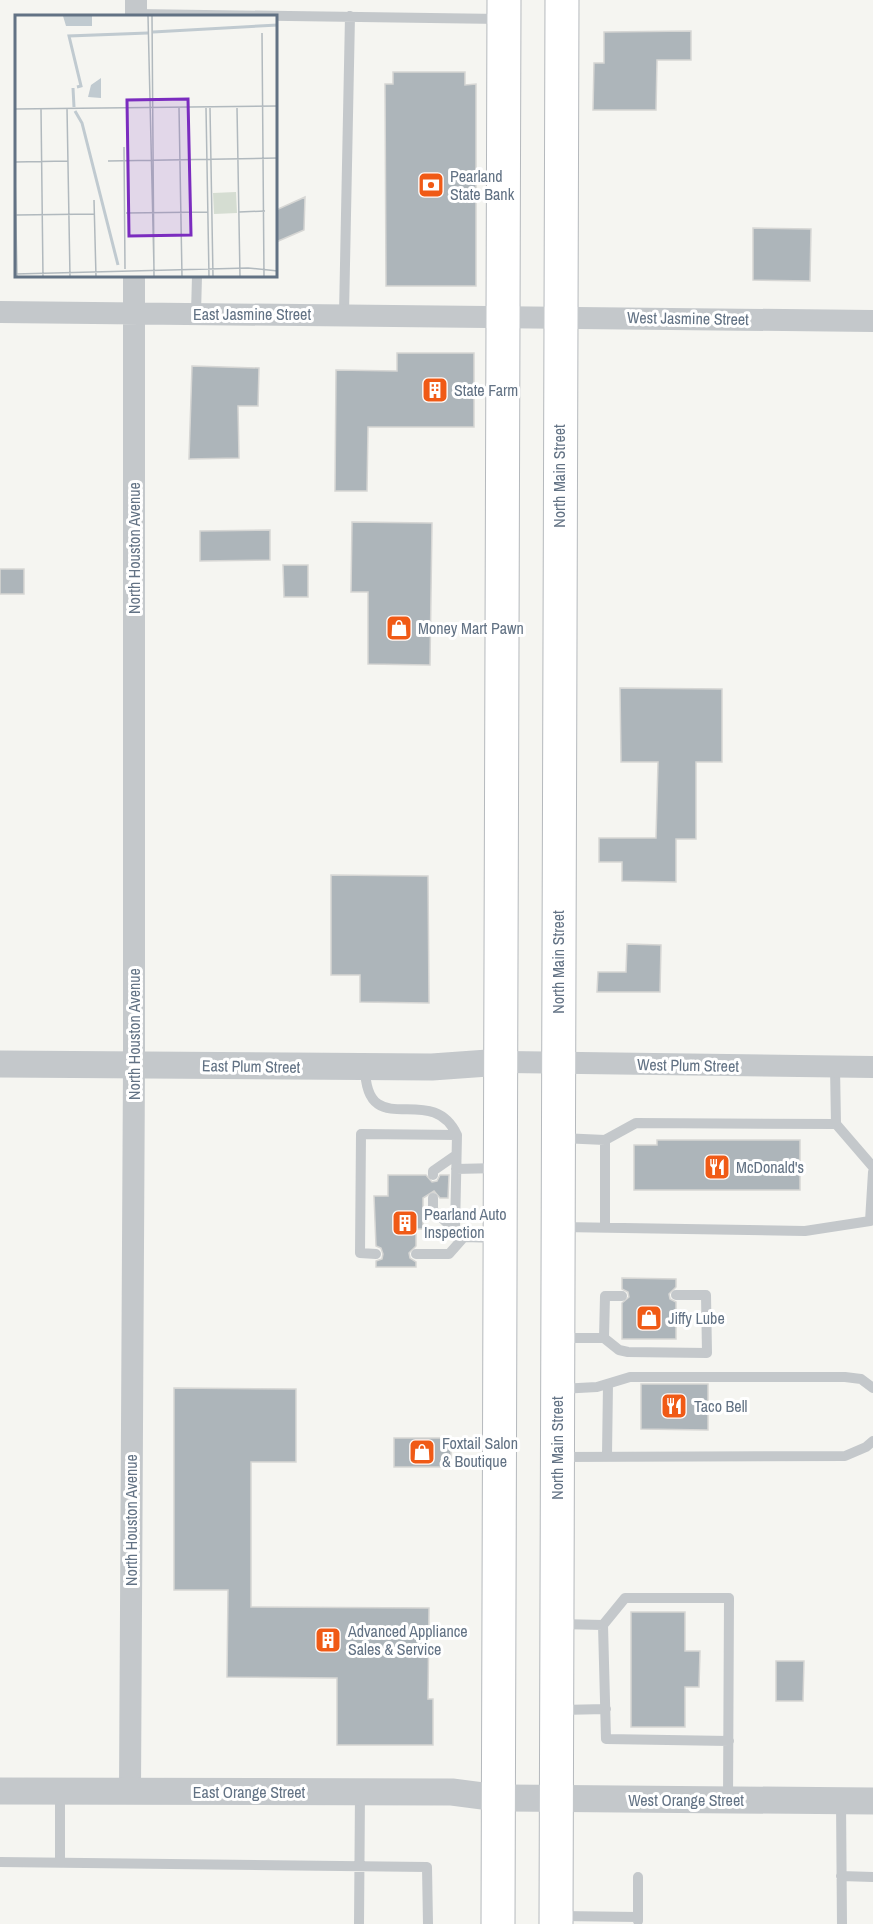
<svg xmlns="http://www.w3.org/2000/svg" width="873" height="1924" font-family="'Archivo Narrow',sans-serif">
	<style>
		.building { fill: #adb5ba; stroke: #d6d6d4; stroke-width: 1.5 }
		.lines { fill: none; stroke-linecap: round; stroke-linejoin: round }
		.primary-casing { stroke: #b5b9bd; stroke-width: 35 }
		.service { stroke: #c4c8cb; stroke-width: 10 }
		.minor { stroke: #c4c8cb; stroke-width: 22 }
		.tertiary { stroke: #c4c8cb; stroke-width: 27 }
		.primary { stroke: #fff; stroke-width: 33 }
		.labels { text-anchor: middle; stroke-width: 6; stroke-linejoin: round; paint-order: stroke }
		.poi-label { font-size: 16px; fill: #627284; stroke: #fff; text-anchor: start }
		.street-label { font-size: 16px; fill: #627284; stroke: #fff }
		.inset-river { fill: none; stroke: #c0cad0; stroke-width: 3 }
		.inset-road { fill: none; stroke: #b1b9be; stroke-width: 1.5 }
		.view { fill: #7b2cbf; fill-opacity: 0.15; stroke: #7b2cbf; stroke-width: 3 }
		.inset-edge { fill: none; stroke: #627284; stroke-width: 3 }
	</style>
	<rect width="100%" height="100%" fill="#f5f5f1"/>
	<path class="building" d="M 691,31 L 691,60 L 657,60 L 656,110 L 593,110 L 594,63 L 604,63 L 604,32 Z
		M 393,72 L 465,72 L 465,85 L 476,84 L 476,286 L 386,286 L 385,84 L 393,84 Z
		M 305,197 L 304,230 L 276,242 L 276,210 Z
		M 753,228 L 811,229 L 810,281 L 753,280 Z
		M 397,353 L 474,353 L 474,427 L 368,427 L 367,491 L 335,491 L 336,370 L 397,371 Z
		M 192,366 L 259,368 L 258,406 L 238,406 L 239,458 L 189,459 Z
		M 352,522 L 432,523 L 430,665 L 368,664 L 368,592 L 351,592 Z
		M 270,530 L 270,560 L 200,561 L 200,531 Z
		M 283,565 L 308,565 L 308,597 L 284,597 Z
		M 0,569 L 24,569 L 24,594 L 0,594 Z
		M 620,688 L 722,689 L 722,762 L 696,762 L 696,839 L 676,839 L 676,882 L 622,881 L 622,862 L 599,862 L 599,838 L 656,838 L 658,762 L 621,762 Z
		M 331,875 L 428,876 L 429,1003 L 360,1002 L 360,975 L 331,975 Z
		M 627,944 L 661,945 L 660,992 L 597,992 L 598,972 L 626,972 Z
		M 657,1140 L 800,1140 L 800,1190 L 634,1190 L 634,1145 L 657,1145 Z
		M 388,1175 L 426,1175 L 432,1182 L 437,1181 L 440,1175 L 449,1175 L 448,1198 L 440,1198 L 434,1191 L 423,1198 L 423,1229 L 416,1229 L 416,1246 L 409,1253 L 410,1258 L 416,1262 L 416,1267 L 376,1267 L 376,1261 L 382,1259 L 383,1254 L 381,1248 L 376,1246 L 374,1196 L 388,1196 Z
		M 622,1278 L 676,1279 L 676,1287 L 669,1294 L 670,1299 L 676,1302 L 676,1339 L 622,1339 L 622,1303 L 629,1297 L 628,1292 L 622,1289 Z
		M 641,1384 L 708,1384 L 708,1430 L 641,1429 Z
		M 174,1388 L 296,1389 L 296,1462 L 251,1462 L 251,1607 L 429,1608 L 428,1699 L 433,1699 L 433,1745 L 337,1745 L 337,1678 L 227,1677 L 228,1590 L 174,1590 Z
		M 394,1438 L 451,1438 L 451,1467 L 394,1467 Z
		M 631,1612 L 685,1612 L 685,1651 L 700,1651 L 699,1687 L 685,1687 L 685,1727 L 631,1727 Z
		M 776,1661 L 804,1661 L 803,1701 L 776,1701 Z"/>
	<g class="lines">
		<g class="primary-casing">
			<path id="primary" d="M 498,1924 L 504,0
				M 556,1924 L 562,0"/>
		</g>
		<path class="service" d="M 136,14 L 501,19
			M 196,313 L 197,276
			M 344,314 L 350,16
			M 365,1067 C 366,1145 431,1079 457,1135 L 455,1230 L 464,1237 L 498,1238
			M 835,1067 L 836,1124
			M 561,1138 L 605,1140 L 636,1123 L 836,1124 L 873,1167
			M 456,1169 L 498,1168
			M 433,1175 L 433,1171 L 456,1155
			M 433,1198 L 433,1210 L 455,1230
			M 561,1227 L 805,1231 L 870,1221 L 873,1172
			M 605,1227 L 605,1140
			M 376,1254 L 360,1253 L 361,1134 L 457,1135
			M 416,1254 L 449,1254 L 464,1237
			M 561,1338 L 604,1338 L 619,1350 L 628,1352 L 707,1353 L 706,1295 L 676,1295
			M 604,1338 L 605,1296 L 622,1296
			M 560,1389 L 597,1387 L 630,1377 L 845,1377 L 861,1379 L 873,1388
			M 607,1455 L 608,1384
			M 561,1457 L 845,1456 L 866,1447 L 873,1441
			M 560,1624 L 603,1625 L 625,1598 L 729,1598 L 728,1800
			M 603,1625 L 606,1739 L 729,1741
			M 561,1710 L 606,1709
			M 841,1801 L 842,1924
			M 0,1862 L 427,1867 L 428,1924
			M 60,1863 L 60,1791
			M 841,1876 L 873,1877
			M 560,1916 L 638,1917
			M 638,1921 L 638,1877
			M 359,1924 L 360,1792"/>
		<path class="minor" d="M 136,16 L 136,0
			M 0,312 L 873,321
			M 502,1062 L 873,1067
			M 130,1791 L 134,1065 L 134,276"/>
		<path class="tertiary" d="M 0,1064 L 432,1067 L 502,1062
			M 0,1791 L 452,1792 L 498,1798 L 873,1801"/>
		<use href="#primary" class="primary"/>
	</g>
	<defs>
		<g id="bank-square" transform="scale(1.35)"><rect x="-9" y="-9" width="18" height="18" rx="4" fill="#f05a16" stroke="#fff"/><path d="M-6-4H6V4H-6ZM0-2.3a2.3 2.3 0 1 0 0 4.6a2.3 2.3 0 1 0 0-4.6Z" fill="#fff"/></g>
		<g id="building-square" transform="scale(1.35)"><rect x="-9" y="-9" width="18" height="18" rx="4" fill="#f05a16" stroke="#fff"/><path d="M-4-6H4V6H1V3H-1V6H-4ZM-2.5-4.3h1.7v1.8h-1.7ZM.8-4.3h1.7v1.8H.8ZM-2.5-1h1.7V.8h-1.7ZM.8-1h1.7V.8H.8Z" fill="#fff"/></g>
		<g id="shop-square" transform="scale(1.35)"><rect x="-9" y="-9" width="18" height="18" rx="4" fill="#f05a16" stroke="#fff"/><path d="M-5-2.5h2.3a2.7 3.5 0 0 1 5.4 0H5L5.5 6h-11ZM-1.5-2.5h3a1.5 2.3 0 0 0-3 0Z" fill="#fff"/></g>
		<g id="restaurant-square" transform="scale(1.35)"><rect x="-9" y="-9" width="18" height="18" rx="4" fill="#f05a16" stroke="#fff"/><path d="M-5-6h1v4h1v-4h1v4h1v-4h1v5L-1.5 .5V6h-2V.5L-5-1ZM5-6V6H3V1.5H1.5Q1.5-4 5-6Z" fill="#fff"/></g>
	</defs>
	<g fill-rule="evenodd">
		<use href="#bank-square" x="431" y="185"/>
		<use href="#building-square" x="435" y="390"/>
		<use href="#shop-square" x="399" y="628"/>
		<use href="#restaurant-square" x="717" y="1167"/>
		<use href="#building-square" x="405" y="1223"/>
		<use href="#shop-square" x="649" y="1318"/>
		<use href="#restaurant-square" x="674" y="1406"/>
		<use href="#shop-square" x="422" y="1452"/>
		<use href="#building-square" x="328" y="1640"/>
	</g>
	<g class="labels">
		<g class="poi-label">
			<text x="450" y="182">Pearland<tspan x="450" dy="18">State Bank</tspan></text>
			<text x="454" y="396">State Farm</text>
			<text x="418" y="634">Money Mart Pawn</text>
			<text x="736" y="1173">McDonald's</text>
			<text x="424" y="1220">Pearland Auto<tspan x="424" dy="18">Inspection</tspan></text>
			<text x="668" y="1324">Jiffy Lube</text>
			<text x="694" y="1412">Taco Bell</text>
			<text x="442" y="1449">Foxtail Salon<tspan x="442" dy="18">&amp; Boutique</tspan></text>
			<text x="348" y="1637">Advanced Appliance<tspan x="348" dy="18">Sales &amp; Service</tspan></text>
		</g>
		<g class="street-label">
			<text x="252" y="320">East Jasmine Street</text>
			<text transform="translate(688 318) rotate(1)" y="6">West Jasmine Street</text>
			<text transform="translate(559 476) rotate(-90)" y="6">North Main Street</text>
			<text transform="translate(134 548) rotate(-90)" y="6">North Houston Avenue</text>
			<text transform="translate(558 962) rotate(-90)" y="6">North Main Street</text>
			<text transform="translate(134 1034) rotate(-90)" y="6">North Houston Avenue</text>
			<text transform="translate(688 1065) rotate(1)" y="6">West Plum Street</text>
			<text transform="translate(251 1066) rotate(1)" y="6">East Plum Street</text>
			<text transform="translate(557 1448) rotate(-90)" y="6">North Main Street</text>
			<text transform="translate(131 1520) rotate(-90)" y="6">North Houston Avenue</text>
			<text x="249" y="1798">East Orange Street</text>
			<text x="686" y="1806">West Orange Street</text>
		</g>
	</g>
	<g transform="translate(15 15)">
		<rect width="262" height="262" fill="#f5f5f1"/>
		<path d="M 221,177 L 222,198 L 199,199 L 198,178 Z" fill="#d5ddd2"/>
		<path d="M 48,1 L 77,1 L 77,11 L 51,11 ZM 86,63 L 86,83 L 73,82 L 76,70 Z" fill="#c0cad0"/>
		<path class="inset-river" d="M 138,17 L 263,10M 62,72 L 66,71 L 54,21 L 133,18M 58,73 L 59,92M 60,96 L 67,108 L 103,250"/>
		<path class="inset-road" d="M 133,1 L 139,254M 137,1 L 139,262M 247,18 L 249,262M 52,93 L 55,262M 164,93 L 167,262M 191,93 L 194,262M 195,93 L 198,262M 222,93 L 225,262M 0,94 L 263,91M 26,94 L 28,262M 109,132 L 110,254M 93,146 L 263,143M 0,147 L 53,146M 0,157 L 2,262M 79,185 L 81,262M 224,197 L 250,196M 111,198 L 193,197M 1,200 L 80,199M 0,259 L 233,253 L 263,256"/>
		<path class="view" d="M 173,84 L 176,220 L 114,221 L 112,85 Z"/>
		<rect width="262" height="262" class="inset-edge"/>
	</g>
</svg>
